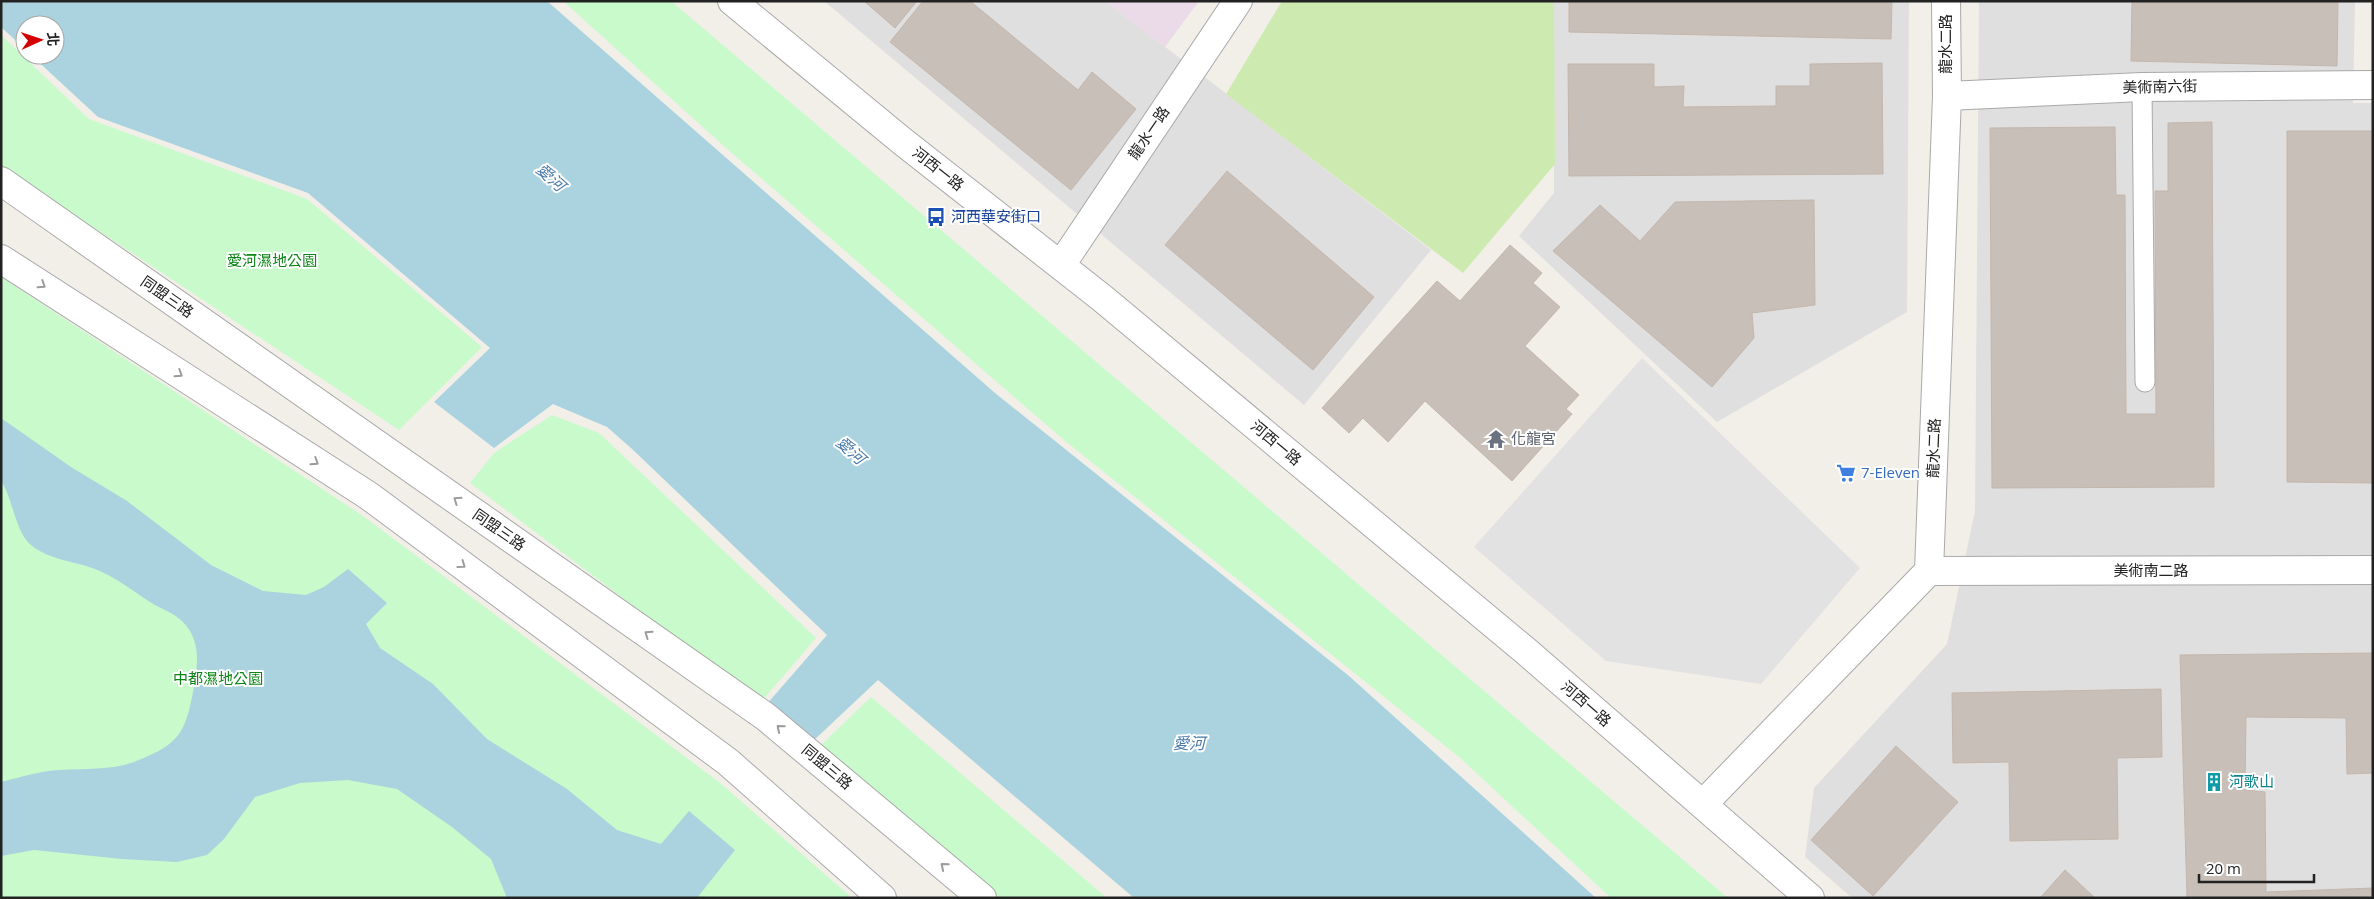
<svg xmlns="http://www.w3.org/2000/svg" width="2374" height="899" font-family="'Open Sans','Noto Sans TC',sans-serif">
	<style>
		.residential { fill: #e0dfdf }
		.industrial { fill: #ebdbe8 }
		.grass { fill: #cdebb0 }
		.park { fill: #c8facc }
		.parking { fill: #e2e2e2 }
		.water { fill: #aad3df }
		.building { fill: #c7bfb8; stroke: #c4b6ab }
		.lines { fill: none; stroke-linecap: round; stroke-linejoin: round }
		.service-casing { stroke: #a9a9a9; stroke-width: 21 }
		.minor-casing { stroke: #a9a9a9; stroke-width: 30 }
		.tertiary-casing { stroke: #a9a9a9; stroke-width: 30 }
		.service { stroke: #fff; stroke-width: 19 }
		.minor { stroke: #fff; stroke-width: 28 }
		.tertiary { stroke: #fff; stroke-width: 28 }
		.oneway { stroke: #9c9c9c }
		.labels { text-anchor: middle; stroke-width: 4; stroke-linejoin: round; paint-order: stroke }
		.street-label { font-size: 15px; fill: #222; stroke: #fff }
		.transit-label { font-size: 15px; fill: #164399; stroke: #fff; text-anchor: start }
		.park-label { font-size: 15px; fill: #0c8416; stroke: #fff }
		.worship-label { font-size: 15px; fill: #5b616d; stroke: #fff; text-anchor: start }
		.shop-label { font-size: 15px; fill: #366cbe; stroke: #fff; text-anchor: start }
		.culture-label { font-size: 15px; fill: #0d838f; stroke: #fff; text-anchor: start }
		.water-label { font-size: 16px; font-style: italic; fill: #4a7aab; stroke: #fff }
	</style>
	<rect width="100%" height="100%" fill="#f2efe9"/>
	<path class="residential" d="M 824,1 L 1105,1 L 1431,250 L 1304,405 Z
		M 1554,1 L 1909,1 L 1907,312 L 1717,422 L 1519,236 L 1554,193 Z
		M 1979,1 L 2355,1 L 2353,103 L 2373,103 L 2373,898 L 1852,898 L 1805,857 L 1814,788 L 1947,644 L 1975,511 Z"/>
	<path class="industrial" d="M 1105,1 L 1199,1 L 1165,47 Z"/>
	<path class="grass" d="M 1282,1 L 1554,1 L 1555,164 L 1463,273 L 1226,94 Z"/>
	<path class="park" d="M 563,1 L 671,1 L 1728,898 L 1611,898 L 1459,757 L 1064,440 L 726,148 Z
		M 1,35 L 89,119 L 307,199 L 482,347 L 399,430 L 1,166 Z
		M 1,277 L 363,516 L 719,782 L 852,898 L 1,898 Z
		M 552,415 L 599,433 L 816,638 L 761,702 L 470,483 L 494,453 Z
		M 871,697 L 1107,898 L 1000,898 L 817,749 Z"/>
	<path class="parking" d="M 1642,358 L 1860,568 L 1761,684 L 1606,661 L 1474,547 Z"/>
	<path class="water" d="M 1,1 L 547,1 L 995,393 L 1349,676 L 1596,898 L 1134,898 L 878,680 L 812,742 L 766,705 L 827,635 L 631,448 L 607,427 L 553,404 L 494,448 L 434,402 L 490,348 L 308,193 L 98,117 L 31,55 L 55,55 L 55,25 L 25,25 L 25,49 L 1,27 Z
		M 1,418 L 71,467 L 127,501 L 211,565 L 263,591 L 306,595 L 324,587 L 348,569 L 387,603 L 366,624 L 380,648 L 433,684 L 487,739 L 567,789 L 617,830 L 661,844 L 689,811 L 735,850 L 697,898 L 507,898 L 491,859 L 452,827 L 397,789 L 348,780 L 300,783 L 255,797 L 224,839 L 207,855 L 177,862 L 122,859 L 34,850 L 1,856 L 1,782 C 21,777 40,771 60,770 C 86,768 114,771 139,760 C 178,744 185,734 193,692 C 198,668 202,640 182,621 C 174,613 159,608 150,602 C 132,590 115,577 95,569 C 74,561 49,560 31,545 C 15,532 13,498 1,481 Z"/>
	<path class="building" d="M 864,1 L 917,1 L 895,28 Z
		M 923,1 L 970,1 L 1078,90 L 1092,72 L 1136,109 L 1071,190 L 890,42 Z
		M 1569,1 L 1892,1 L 1891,39 L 1569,32 Z
		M 2132,1 L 2338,1 L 2337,66 L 2131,61 Z
		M 1882,63 L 1883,174 L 1569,176 L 1568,64 L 1654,64 L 1654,87 L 1684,86 L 1683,107 L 1776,106 L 1776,86 L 1810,86 L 1810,64 Z
		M 2212,122 L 2214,487 L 1992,488 L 1990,128 L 2115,127 L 2116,195 L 2125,195 L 2126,414 L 2156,414 L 2155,191 L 2168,191 L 2168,123 Z
		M 2287,131 L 2373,131 L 2373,483 L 2287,482 Z
		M 1227,171 L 1374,297 L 1313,370 L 1165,245 Z
		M 1814,200 L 1815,305 L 1752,313 L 1754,338 L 1712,387 L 1553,251 L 1600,205 L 1640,241 L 1675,202 Z
		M 1510,245 L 1542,273 L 1533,283 L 1560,307 L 1525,346 L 1579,395 L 1566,409 L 1572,414 L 1512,481 L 1425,401 L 1388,442 L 1363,418 L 1349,433 L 1322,408 L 1437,281 L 1460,301 Z
		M 2373,653 L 2373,773 L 2347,774 L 2346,718 L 2246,717 L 2245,790 L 2265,792 L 2266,892 L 2373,888 L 2373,898 L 2187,898 L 2180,655 Z
		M 2161,689 L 2162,757 L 2117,758 L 2118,839 L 2010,841 L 2009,762 L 1953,763 L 1952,693 Z
		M 1896,746 L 1958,802 L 1873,896 L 1811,840 Z
		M 2065,870 L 2095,898 L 2040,898 Z"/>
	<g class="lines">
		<g class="service-casing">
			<path id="service" d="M 2142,87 L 2145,382"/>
		</g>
		<g class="minor-casing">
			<path id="minor" d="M 732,1 L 902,141 L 1102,298 L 1527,652 L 1810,898
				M 1947,96 L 2142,87 L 2373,85
				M 1061,265 L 1238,1
				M 1929,571 L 2373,570
				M 1703,804 L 1929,571 L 1947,96 L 1946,1"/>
		</g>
		<g class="tertiary-casing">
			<path id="tertiary" d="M 1,181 L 766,717 L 982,898
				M 1,259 L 369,496 L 728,762 L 882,898"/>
		</g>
		<use href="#service" class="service"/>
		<use href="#minor" class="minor"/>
		<use href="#tertiary" class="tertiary"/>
	</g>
	<defs><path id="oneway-chevron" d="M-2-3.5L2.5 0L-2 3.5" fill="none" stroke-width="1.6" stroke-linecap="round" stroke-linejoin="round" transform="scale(1.25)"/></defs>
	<g class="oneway">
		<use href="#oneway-chevron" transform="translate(42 285) rotate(33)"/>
		<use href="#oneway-chevron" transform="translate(179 374) rotate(33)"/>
		<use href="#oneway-chevron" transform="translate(315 462) rotate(33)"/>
		<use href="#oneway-chevron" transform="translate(457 500) rotate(-145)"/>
		<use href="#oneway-chevron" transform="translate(462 565) rotate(36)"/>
		<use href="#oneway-chevron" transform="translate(648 634) rotate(-145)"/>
		<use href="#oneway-chevron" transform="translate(780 728) rotate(-140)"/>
		<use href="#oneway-chevron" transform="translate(944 866) rotate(-140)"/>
	</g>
	<defs>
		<g id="bus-bare" transform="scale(1.5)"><path d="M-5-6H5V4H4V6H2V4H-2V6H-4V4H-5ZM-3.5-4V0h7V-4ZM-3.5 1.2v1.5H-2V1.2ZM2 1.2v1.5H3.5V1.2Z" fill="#1a4fb4" stroke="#fff" stroke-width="2.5" paint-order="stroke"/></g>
		<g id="temple-bare" transform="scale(1.5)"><path d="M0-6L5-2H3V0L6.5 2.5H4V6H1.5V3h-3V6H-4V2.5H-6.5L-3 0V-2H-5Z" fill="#6b7280" stroke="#fff" stroke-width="2.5" paint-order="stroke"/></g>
		<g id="supermarket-bare" transform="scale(1.5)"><path d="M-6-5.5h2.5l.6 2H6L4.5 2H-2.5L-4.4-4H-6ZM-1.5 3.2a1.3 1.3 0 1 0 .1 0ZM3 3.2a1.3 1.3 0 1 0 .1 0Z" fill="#3f7fe0" stroke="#fff" stroke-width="2.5" paint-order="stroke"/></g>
		<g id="building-bare" transform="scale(1.5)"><path d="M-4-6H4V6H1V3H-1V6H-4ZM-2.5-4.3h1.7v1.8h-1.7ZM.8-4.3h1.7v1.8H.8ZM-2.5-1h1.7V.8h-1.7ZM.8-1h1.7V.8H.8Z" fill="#0f9aa8" stroke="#fff" stroke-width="2.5" paint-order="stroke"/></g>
	</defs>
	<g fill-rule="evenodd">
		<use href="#bus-bare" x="936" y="217"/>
		<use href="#temple-bare" x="1496" y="439"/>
		<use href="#supermarket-bare" x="1846" y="473"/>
		<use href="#building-bare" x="2214" y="782"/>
	</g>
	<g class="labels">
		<g class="street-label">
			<text transform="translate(1946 44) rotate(-90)" y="5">龍水二路</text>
			<text transform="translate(2160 87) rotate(-1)" y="5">美術南六街</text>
			<text transform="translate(1149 133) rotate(-56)" y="5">龍水一路</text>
			<text transform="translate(938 169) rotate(38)" y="5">河西一路</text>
			<text transform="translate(167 297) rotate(35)" y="5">同盟三路</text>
			<text transform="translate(1276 443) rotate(40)" y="5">河西一路</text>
			<text transform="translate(1934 448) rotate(-88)" y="5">龍水二路</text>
			<text transform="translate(499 530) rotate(35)" y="5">同盟三路</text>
			<text x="2151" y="576">美術南二路</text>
			<text transform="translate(1586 704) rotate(41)" y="5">河西一路</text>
			<text transform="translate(827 767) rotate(40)" y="5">同盟三路</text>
		</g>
		<g class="transit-label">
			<text x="951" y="222">河西華安街口</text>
		</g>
		<g class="park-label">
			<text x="272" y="266">愛河濕地公園</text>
			<text x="218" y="684">中都濕地公園</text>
		</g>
		<g class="worship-label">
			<text x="1511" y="444">化龍宮</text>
		</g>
		<g class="shop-label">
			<text x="1861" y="478">7-Eleven</text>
		</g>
		<g class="culture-label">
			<text x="2229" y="787">河歌山</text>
		</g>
		<g class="water-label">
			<text transform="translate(551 177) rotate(42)" y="6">愛河</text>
			<text transform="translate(851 450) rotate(42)" y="6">愛河</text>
			<text x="1189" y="749">愛河</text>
		</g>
	</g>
	<rect width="2374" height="899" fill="none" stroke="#222222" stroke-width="5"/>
	<g transform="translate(40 40) rotate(87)"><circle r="24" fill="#ffffff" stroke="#a7a7a7"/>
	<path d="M0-4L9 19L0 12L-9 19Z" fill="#d40000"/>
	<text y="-8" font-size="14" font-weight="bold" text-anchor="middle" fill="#222222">北</text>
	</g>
	<path d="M2199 874v8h115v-8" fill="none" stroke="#222222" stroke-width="2.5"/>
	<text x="2206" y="874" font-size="15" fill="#222222" stroke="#ffffff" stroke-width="4" paint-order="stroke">20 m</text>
</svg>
